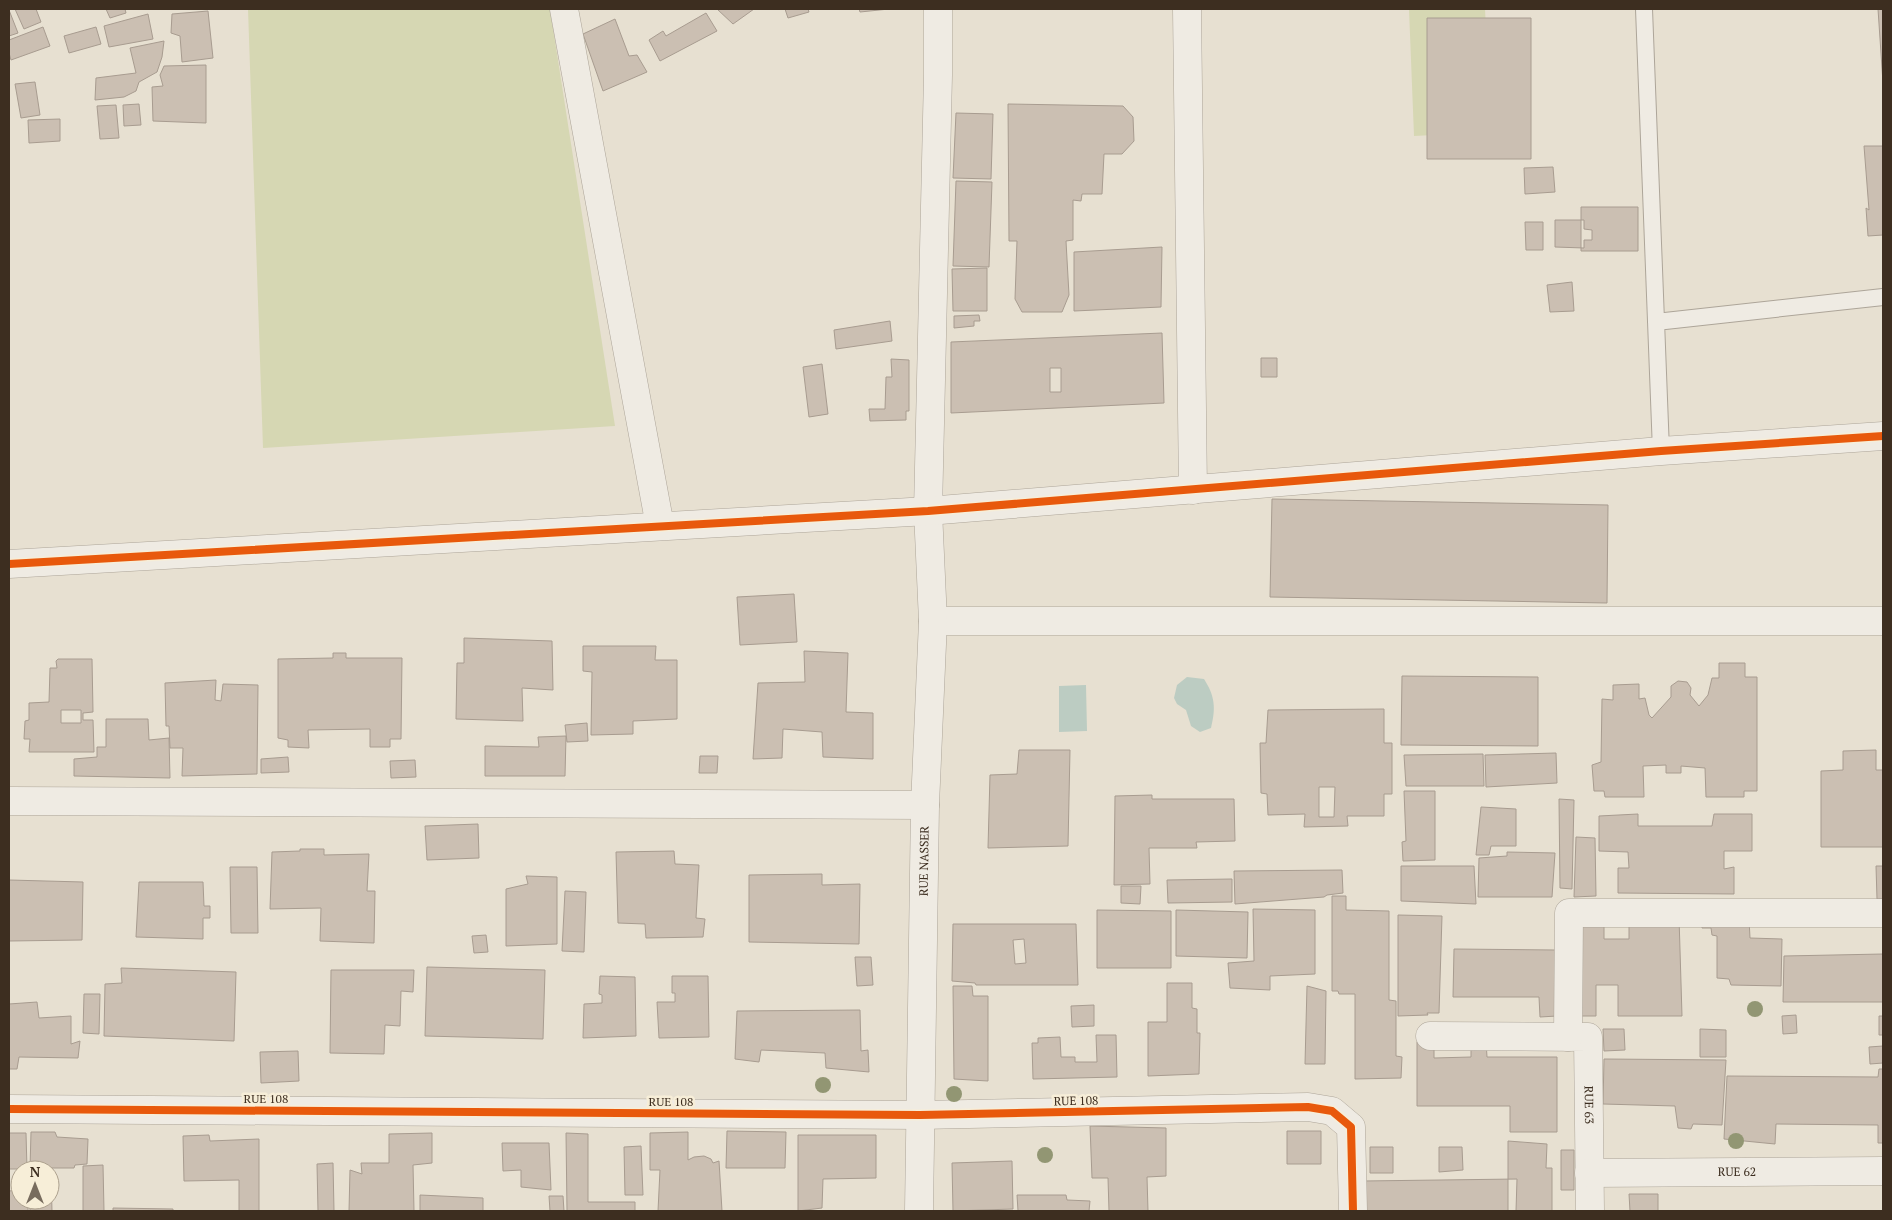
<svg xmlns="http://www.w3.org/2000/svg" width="1892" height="1220" font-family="'PT Serif',serif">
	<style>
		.green { fill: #d6d7b3 }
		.water { fill: #bcccc2 }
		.building { fill: #cbbfb2; stroke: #a89c90; fill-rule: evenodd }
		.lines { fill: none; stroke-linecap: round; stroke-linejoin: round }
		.service-casing { stroke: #ada599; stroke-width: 18 }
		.minor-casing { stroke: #ada599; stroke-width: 29 }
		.tertiary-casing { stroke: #ada599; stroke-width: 29 }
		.service { stroke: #efebe3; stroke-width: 16 }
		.minor { stroke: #efebe3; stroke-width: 28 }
		.tertiary { stroke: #efebe3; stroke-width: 28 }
		.cycleway-casing { stroke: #f7eed8; stroke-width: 11 }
		.cycleway { stroke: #e8590c; stroke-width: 8 }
		.tree { fill: #929673 }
		.labels { text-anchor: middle; stroke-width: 5; stroke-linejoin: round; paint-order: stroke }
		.street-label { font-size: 12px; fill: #3d2e20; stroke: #f7eed8 }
	</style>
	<rect width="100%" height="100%" fill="#e7e0d1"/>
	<path class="green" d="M 248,9 L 550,9 L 615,426 L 263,448 Z
		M 1409,9 L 1485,9 L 1491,132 L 1414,136 Z"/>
	<path class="water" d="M 1187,677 L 1204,679 C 1215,696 1216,708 1211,728 L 1200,732 L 1191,726 L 1186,710 L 1177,704 L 1174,698 L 1177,685 Z
		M 1086,685 L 1087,731 L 1059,732 L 1059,686 Z"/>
	<path class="building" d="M 15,9 L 36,9 L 41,22 L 24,29 Z
		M 106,9 L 125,9 L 126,13 L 110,18 Z
		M 717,9 L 754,9 L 733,24 Z
		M 785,9 L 808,9 L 809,12 L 788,18 Z
		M 859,9 L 889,9 L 860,12 Z
		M 1878,9 L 1883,9 L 1883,83 Z
		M 9,10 L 18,33 L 9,36 Z
		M 208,11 L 213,58 L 182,62 L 180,36 L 171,33 L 172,14 Z
		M 706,13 L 717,31 L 660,61 L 649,40 L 663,31 L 666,36 Z
		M 148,14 L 153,39 L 109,47 L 104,26 Z
		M 1427,18 L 1531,18 L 1531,159 L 1427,159 Z
		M 615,19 L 629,56 L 637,55 L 647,72 L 603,91 L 583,34 Z
		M 43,27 L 50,46 L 11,60 L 9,53 L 9,40 Z
		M 96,27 L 101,44 L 69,53 L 64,36 Z
		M 164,41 L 162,57 L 157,72 L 139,82 L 136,91 L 124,97 L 95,100 L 96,78 L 136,73 L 130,48 Z
		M 206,65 L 206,123 L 153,121 L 152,87 L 163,86 L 160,75 L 164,66 Z
		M 35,82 L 40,115 L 21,118 L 15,84 Z
		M 139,104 L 141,125 L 124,126 L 123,105 Z
		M 1008,104 L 1123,106 L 1133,117 L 1134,141 L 1122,154 L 1104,154 L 1102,194 L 1082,194 L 1081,201 L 1073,200 L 1073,240 L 1066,241 L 1069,295 L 1062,312 L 1022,312 L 1015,299 L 1017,241 L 1009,241 Z
		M 116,105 L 119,138 L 100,139 L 97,106 Z
		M 956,113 L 993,114 L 991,179 L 953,178 Z
		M 60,119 L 60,141 L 29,143 L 28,120 Z
		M 1864,146 L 1883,146 L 1883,235 L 1868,236 L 1866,208 L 1869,210 Z
		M 1553,167 L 1555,192 L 1525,194 L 1524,168 Z
		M 956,181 L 992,182 L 989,267 L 953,266 Z
		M 1581,207 L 1638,207 L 1638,251 L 1581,251 Z
		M 1555,220 L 1584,220 L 1584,229 L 1592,230 L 1592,240 L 1584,240 L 1584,248 L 1555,247 Z
		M 1525,222 L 1543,222 L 1543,250 L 1526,250 Z
		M 1162,247 L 1161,307 L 1074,311 L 1074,252 Z
		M 987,268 L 987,311 L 953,311 L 952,269 Z
		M 1572,282 L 1574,311 L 1550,312 L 1547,285 Z
		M 979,315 L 980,321 L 974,321 L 974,326 L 954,328 L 954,316 Z
		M 890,321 L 892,341 L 836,349 L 834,330 Z
		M 1162,333 L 1164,403 L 951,413 L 951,342 ZM 1050,368 L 1061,368 L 1061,392 L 1050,392 Z
		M 1261,358 L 1277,358 L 1277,377 L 1261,377 Z
		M 891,359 L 909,360 L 909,411 L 906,411 L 906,420 L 870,421 L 869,409 L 885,409 L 886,377 L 892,377 Z
		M 822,364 L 828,414 L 809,417 L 803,367 Z
		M 1272,499 L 1608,505 L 1607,603 L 1270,597 Z
		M 794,594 L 797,642 L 740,645 L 737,597 Z
		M 464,638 L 552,641 L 553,690 L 522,688 L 523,721 L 456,719 L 457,663 L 464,663 Z
		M 583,646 L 656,646 L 655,660 L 677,660 L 677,719 L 633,721 L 633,734 L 591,735 L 592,672 L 583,671 Z
		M 804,651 L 848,653 L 846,712 L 873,713 L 873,759 L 823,757 L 822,732 L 783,729 L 782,758 L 753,759 L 758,683 L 805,682 Z
		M 333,653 L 346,653 L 346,658 L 402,658 L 401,739 L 390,739 L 390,747 L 370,747 L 370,729 L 308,730 L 309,748 L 288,747 L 288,740 L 278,738 L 278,659 L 333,658 Z
		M 58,659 L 92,659 L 93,712 L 83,713 L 83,720 L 93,720 L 94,752 L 29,752 L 30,739 L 24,739 L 25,721 L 29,720 L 29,703 L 49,702 L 50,668 L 57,668 L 56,661 ZM 61,710 L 81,710 L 81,723 L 61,723 Z
		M 1719,663 L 1745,663 L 1745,677 L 1757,677 L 1757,791 L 1744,791 L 1744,797 L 1706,797 L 1705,768 L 1681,766 L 1681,773 L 1666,773 L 1666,765 L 1643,766 L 1644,797 L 1605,797 L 1604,791 L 1594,791 L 1592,765 L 1601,762 L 1602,699 L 1613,700 L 1613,685 L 1639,684 L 1639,699 L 1645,698 L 1649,715 L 1652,718 L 1671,697 L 1671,686 L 1678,681 L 1687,682 L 1691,688 L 1690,695 L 1699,706 L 1708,695 L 1712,678 L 1719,678 Z
		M 1402,676 L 1538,677 L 1538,746 L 1401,745 Z
		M 216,680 L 215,700 L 221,701 L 223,684 L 258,685 L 257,774 L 182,776 L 183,748 L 170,748 L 169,726 L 166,726 L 165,683 Z
		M 1384,709 L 1384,743 L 1392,743 L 1392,794 L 1384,794 L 1384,816 L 1347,816 L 1348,826 L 1304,827 L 1305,814 L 1268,815 L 1267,794 L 1261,793 L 1260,743 L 1266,743 L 1268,710 ZM 1319,787 L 1335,787 L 1334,817 L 1319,817 Z
		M 106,719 L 148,719 L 149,740 L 169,738 L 170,778 L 74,776 L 74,759 L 97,757 L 97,747 L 106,747 Z
		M 587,723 L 588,741 L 567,742 L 565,725 Z
		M 566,736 L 565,776 L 485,776 L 485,746 L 539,747 L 538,737 Z
		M 1019,750 L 1070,750 L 1068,846 L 988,848 L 990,775 L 1017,774 Z
		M 1876,750 L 1876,770 L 1883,770 L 1883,847 L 1821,847 L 1821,771 L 1843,770 L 1843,751 Z
		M 1556,753 L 1557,783 L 1486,787 L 1485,755 Z
		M 1483,754 L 1484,786 L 1406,786 L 1404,755 Z
		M 700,756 L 718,756 L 717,773 L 699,773 Z
		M 288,757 L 289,772 L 261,773 L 261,759 Z
		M 415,760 L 416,777 L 391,778 L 390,761 Z
		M 1404,791 L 1435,791 L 1435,860 L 1403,861 L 1402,842 L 1406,841 Z
		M 1152,795 L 1152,799 L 1234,799 L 1235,841 L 1196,842 L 1197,848 L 1149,848 L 1150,884 L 1114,885 L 1115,796 Z
		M 1559,799 L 1574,800 L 1572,889 L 1560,888 Z
		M 1481,807 L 1516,809 L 1516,846 L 1491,846 L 1489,855 L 1476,855 Z
		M 1638,814 L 1638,826 L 1712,826 L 1714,814 L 1752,814 L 1752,851 L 1724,851 L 1724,869 L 1734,867 L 1734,894 L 1618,893 L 1618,868 L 1629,868 L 1628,852 L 1599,851 L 1599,816 Z
		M 478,824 L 479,858 L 427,860 L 425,826 Z
		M 1576,837 L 1595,838 L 1596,896 L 1574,897 Z
		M 300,849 L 324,849 L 324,855 L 369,854 L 367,891 L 375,891 L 374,943 L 320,941 L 321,908 L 270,909 L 272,852 L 300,851 Z
		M 674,851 L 675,864 L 699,865 L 696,918 L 705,919 L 703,937 L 646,938 L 645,924 L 618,923 L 616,852 Z
		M 1507,852 L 1555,853 L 1552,897 L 1478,897 L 1479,858 L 1507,856 Z
		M 1401,866 L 1474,866 L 1476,904 L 1401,901 Z
		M 1876,866 L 1883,866 L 1883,899 L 1877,899 Z
		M 230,867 L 257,867 L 258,933 L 231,933 Z
		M 1342,870 L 1343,893 L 1327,895 L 1324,897 L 1235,904 L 1234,871 Z
		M 822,874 L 822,885 L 860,884 L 859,944 L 749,942 L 749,875 Z
		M 526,876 L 557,877 L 557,944 L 506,946 L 506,889 L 528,884 Z
		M 1232,879 L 1232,902 L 1168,903 L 1167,880 Z
		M 9,880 L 83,882 L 82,940 L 9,941 Z
		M 139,882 L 203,882 L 204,906 L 210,906 L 210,918 L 203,918 L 203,939 L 136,937 Z
		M 1121,886 L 1141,886 L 1140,904 L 1121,903 Z
		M 565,891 L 586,892 L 584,952 L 562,951 Z
		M 1332,896 L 1346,896 L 1346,910 L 1389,911 L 1389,1000 L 1396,1001 L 1396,1056 L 1402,1057 L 1401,1078 L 1355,1079 L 1355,994 L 1339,994 L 1338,991 L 1332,991 Z
		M 1253,909 L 1315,910 L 1315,974 L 1270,976 L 1270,990 L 1230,988 L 1228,963 L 1254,961 Z
		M 1097,910 L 1171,911 L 1171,968 L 1097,968 Z
		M 1176,910 L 1248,912 L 1247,958 L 1176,956 Z
		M 1398,915 L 1442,916 L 1439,1013 L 1427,1013 L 1428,1015 L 1398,1016 Z
		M 1679,917 L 1682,1016 L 1618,1016 L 1618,985 L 1596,985 L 1596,1016 L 1579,1016 L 1578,919 L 1604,918 L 1604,939 L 1629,939 L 1629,918 Z
		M 1702,919 L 1749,919 L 1750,938 L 1782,939 L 1781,986 L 1731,985 L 1729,979 L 1717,978 L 1717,936 L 1712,935 L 1711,928 L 1702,928 Z
		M 953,924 L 1076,924 L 1078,985 L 976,985 L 975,983 L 952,981 ZM 1024,939 L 1026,963 L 1015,964 L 1013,940 Z
		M 486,935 L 488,952 L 474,953 L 472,936 Z
		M 1454,949 L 1556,950 L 1557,1016 L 1540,1017 L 1539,997 L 1453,997 Z
		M 1883,954 L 1883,1002 L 1783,1002 L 1784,956 Z
		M 855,957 L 871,957 L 873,985 L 857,986 Z
		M 427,967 L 545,970 L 543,1039 L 425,1036 Z
		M 121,968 L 236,972 L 234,1041 L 104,1036 L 105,984 L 122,983 Z
		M 331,970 L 414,970 L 413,992 L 401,991 L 400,1026 L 385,1025 L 384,1054 L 330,1053 Z
		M 600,976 L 635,977 L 636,1036 L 583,1038 L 584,1004 L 602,1003 L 602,995 L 599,994 Z
		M 672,976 L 708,976 L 709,1037 L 659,1038 L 657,1002 L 675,1002 L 675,993 L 672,993 Z
		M 1167,983 L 1192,983 L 1192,1008 L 1197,1009 L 1197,1033 L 1200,1033 L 1199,1074 L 1148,1076 L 1148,1022 L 1167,1022 Z
		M 953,986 L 972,986 L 973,996 L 988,996 L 988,1081 L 954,1079 Z
		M 1307,986 L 1326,991 L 1325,1064 L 1305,1064 Z
		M 84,994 L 100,994 L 99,1034 L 83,1033 Z
		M 37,1002 L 39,1018 L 71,1016 L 71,1044 L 80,1041 L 78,1058 L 19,1057 L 17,1069 L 9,1069 L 9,1004 Z
		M 1094,1005 L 1094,1026 L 1072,1027 L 1071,1006 Z
		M 860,1010 L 861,1051 L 868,1050 L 869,1072 L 826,1068 L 825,1053 L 761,1050 L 759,1062 L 735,1059 L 737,1011 Z
		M 1796,1015 L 1797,1033 L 1783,1034 L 1782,1016 Z
		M 1879,1016 L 1883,1016 L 1883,1035 L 1879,1035 Z
		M 1603,1029 L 1624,1029 L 1625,1050 L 1604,1051 Z
		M 1700,1029 L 1726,1030 L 1726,1057 L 1700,1057 Z
		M 1096,1035 L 1116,1035 L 1117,1077 L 1033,1079 L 1032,1043 L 1038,1043 L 1038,1038 L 1060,1037 L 1061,1057 L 1075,1057 L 1075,1062 L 1097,1062 Z
		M 1471,1041 L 1486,1041 L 1487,1057 L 1557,1057 L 1557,1132 L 1510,1132 L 1510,1106 L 1417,1106 L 1417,1042 L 1434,1042 L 1434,1058 L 1471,1057 Z
		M 1883,1046 L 1883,1063 L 1870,1064 L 1869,1047 Z
		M 298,1051 L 299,1081 L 261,1083 L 260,1052 Z
		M 1604,1059 L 1726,1060 L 1722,1125 L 1693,1124 L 1691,1129 L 1678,1128 L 1675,1106 L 1603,1104 Z
		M 1879,1069 L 1883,1069 L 1883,1143 L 1878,1143 L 1878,1125 L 1776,1124 L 1775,1144 L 1724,1139 L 1727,1076 L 1878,1077 Z
		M 1090,1126 L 1166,1128 L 1166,1176 L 1147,1177 L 1148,1211 L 1109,1211 L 1108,1178 L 1092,1178 Z
		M 727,1131 L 786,1132 L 785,1168 L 726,1168 Z
		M 1287,1131 L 1321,1131 L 1321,1164 L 1287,1164 Z
		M 31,1132 L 55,1132 L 57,1137 L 88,1139 L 87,1164 L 75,1165 L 74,1168 L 47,1168 L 47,1170 L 30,1169 Z
		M 688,1132 L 688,1160 L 694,1157 L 704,1156 L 711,1159 L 713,1163 L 719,1161 L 722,1211 L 658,1211 L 660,1170 L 650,1170 L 650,1133 Z
		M 9,1133 L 26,1133 L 27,1169 L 9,1169 Z
		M 432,1133 L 432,1163 L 413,1165 L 414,1211 L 349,1211 L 350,1170 L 362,1174 L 361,1163 L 389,1163 L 389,1134 Z
		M 566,1133 L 588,1134 L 588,1202 L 635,1202 L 635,1211 L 567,1211 Z
		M 209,1135 L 210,1141 L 259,1139 L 259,1211 L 239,1211 L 239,1180 L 184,1181 L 183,1136 Z
		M 798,1135 L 876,1135 L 876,1178 L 823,1179 L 822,1208 L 798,1211 Z
		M 1508,1141 L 1547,1144 L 1546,1168 L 1552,1168 L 1552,1211 L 1508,1211 Z
		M 502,1143 L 549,1143 L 551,1190 L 521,1187 L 521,1170 L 503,1171 Z
		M 641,1146 L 643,1195 L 625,1195 L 624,1147 Z
		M 1370,1147 L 1393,1147 L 1393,1173 L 1370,1173 Z
		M 1439,1147 L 1462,1147 L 1463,1170 L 1439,1172 Z
		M 1561,1150 L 1574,1150 L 1574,1190 L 1561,1190 Z
		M 1012,1161 L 1013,1209 L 953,1211 L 952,1163 Z
		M 333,1163 L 334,1211 L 318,1211 L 317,1164 Z
		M 103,1165 L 104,1211 L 83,1211 L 83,1166 Z
		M 50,1176 L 51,1176 L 52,1211 L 30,1211 L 30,1200 L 50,1200 Z
		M 1517,1179 L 1516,1211 L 1364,1211 L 1363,1181 Z
		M 18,1184 L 20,1184 L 20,1200 L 28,1200 L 28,1211 L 9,1211 L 9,1191 L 18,1190 Z
		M 1629,1194 L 1658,1194 L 1658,1211 L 1630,1211 Z
		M 420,1195 L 483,1198 L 483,1211 L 420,1211 Z
		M 1017,1195 L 1066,1195 L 1067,1200 L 1090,1201 L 1089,1211 L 1018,1211 Z
		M 549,1196 L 563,1196 L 564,1211 L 550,1211 Z
		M 113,1208 L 173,1209 L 173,1211 L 113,1211 Z"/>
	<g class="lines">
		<g class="service-casing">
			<path id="service" d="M 1644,9 L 1661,451
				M 1656,322 L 1883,297"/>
		</g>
		<g class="minor-casing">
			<g id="minor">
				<path d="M 564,9 L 660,526"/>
				<path d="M 1187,9 L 1193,490"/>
				<path d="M 933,621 L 1883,621"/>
				<path d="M 9,801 L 925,805"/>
				<path id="s1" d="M 1430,1036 L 1588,1037 L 1590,1211"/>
				<path d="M 1568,1037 L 1569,913 L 1883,913"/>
				<path d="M 9,1109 L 920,1115 L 1308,1107 L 1332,1111 L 1351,1127 L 1353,1211"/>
				<path id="s2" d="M 1589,1173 L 1883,1171"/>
				<path id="s3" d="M 919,1211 L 925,805 L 933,621 L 928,511 L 938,75 L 938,9"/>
			</g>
		</g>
		<g class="tertiary-casing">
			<path id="tertiary" d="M 9,564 L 928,511 L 1661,451 L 1883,436"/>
		</g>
		<use href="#service" class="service"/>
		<use href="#minor" class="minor"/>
		<use href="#tertiary" class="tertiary"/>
		<g class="cycleway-casing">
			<path id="cycleway" d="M 9,564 L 928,511 L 1661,451 L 1883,436
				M 9,1109 L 920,1115 L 1308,1107 L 1332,1111 L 1351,1127 L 1353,1211"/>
		</g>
		<use href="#cycleway" class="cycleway"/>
	</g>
	<g class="tree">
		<circle cx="1755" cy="1009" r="8"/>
		<circle cx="823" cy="1085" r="8"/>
		<circle cx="954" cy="1094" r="8"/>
		<circle cx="1736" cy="1141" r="8"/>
		<circle cx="1045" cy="1155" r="8"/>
	</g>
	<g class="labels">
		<g class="street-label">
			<text dy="4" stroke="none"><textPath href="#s3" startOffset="350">RUE NASSER</textPath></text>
			<text x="266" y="1103">RUE 108</text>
			<text transform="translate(1076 1101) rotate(-1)" y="4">RUE 108</text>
			<text x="671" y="1106">RUE 108</text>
			<text dy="4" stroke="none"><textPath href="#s1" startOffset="226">RUE 63</textPath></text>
			<text dy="4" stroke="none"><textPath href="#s2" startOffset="148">RUE 62</textPath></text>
		</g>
	</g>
	<rect width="1892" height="1220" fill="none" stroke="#3d2e20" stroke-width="20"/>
	<g transform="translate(35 1185)"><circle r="24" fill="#f7eed8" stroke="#ada18e"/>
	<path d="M0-4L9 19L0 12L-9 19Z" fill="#786c5e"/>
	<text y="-8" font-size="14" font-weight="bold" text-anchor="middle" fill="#3d2e20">N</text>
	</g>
</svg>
